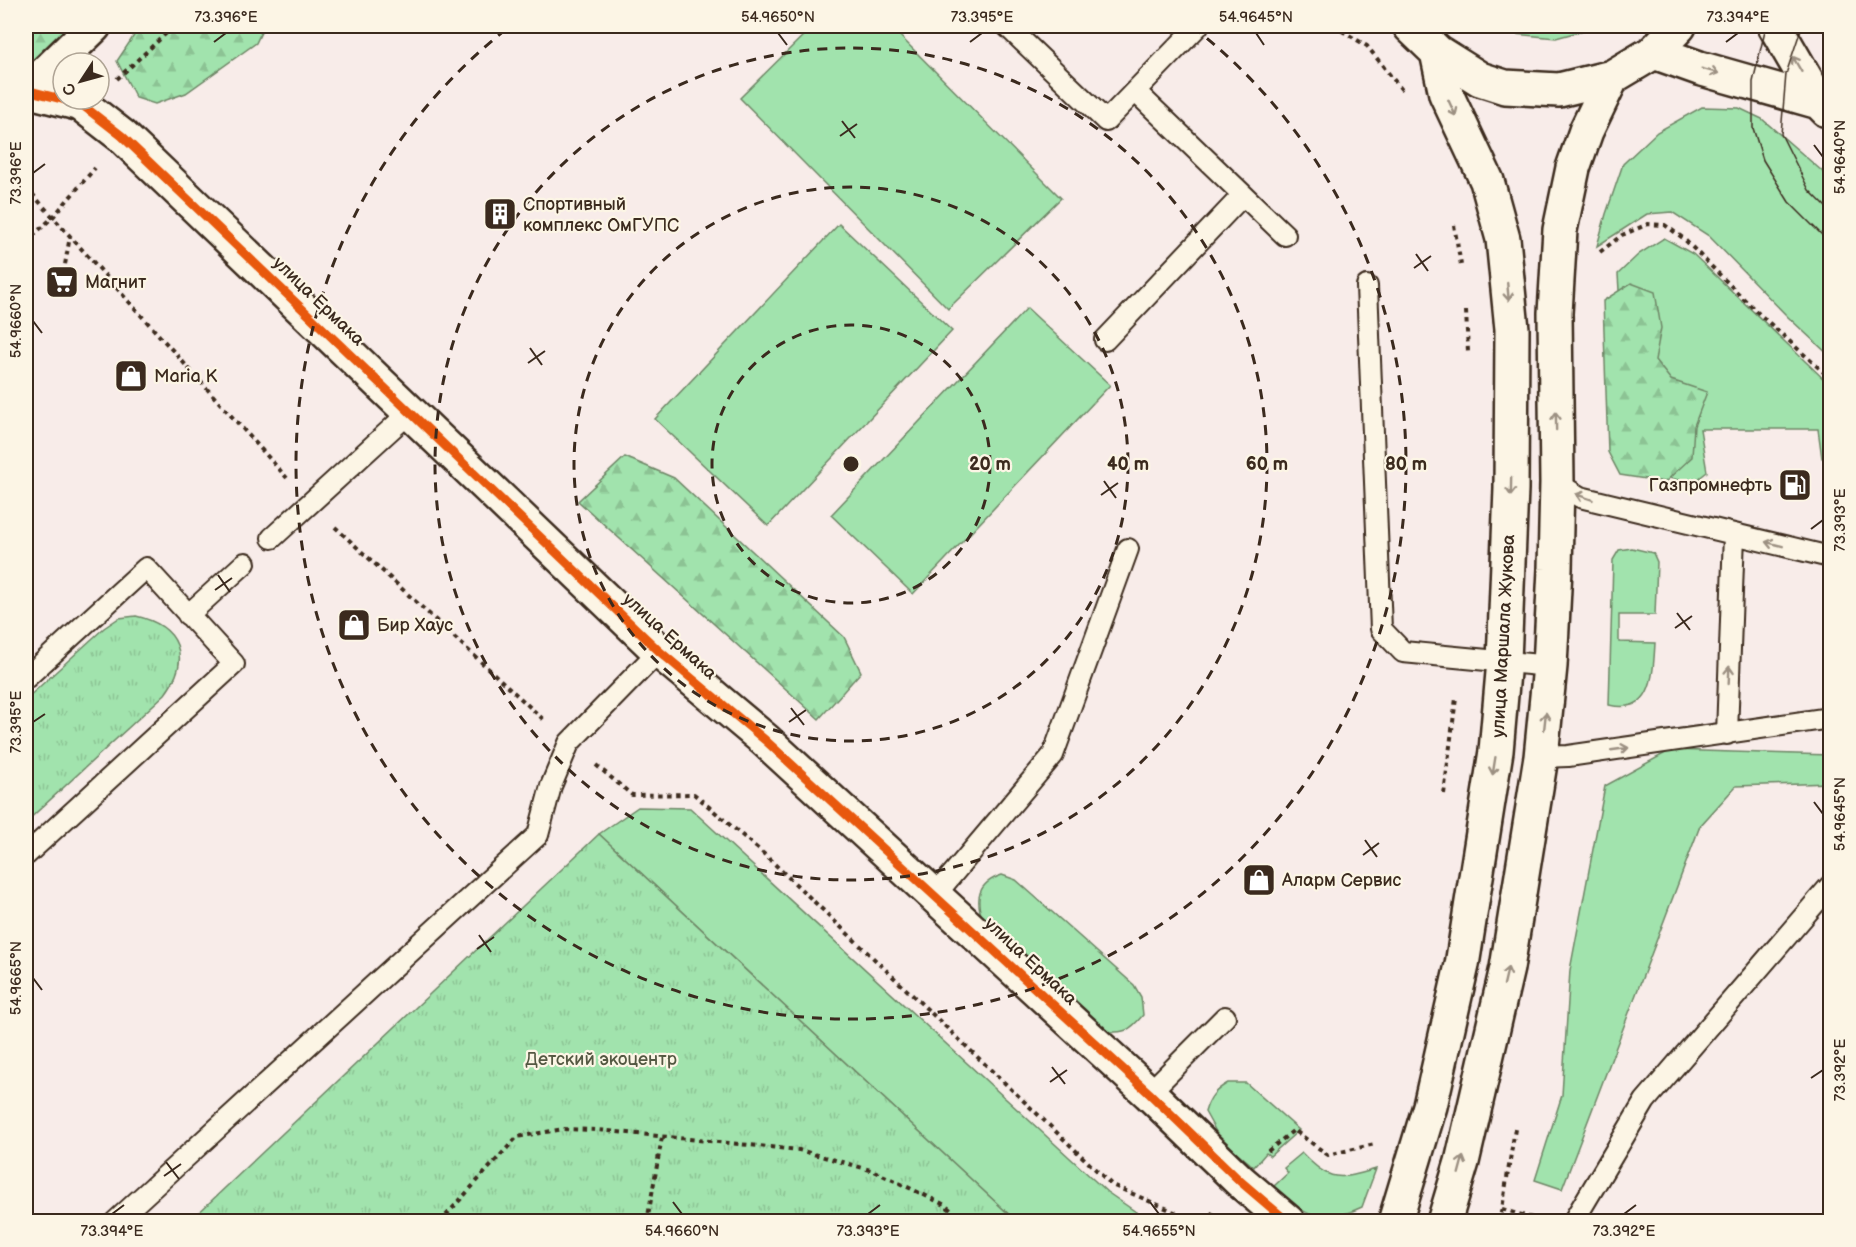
<svg xmlns="http://www.w3.org/2000/svg" width="1856" height="1247" font-family="'Balsamiq Sans',sans-serif">
	<style>
		.grass { fill: #a1e3ad; stroke: #6e8666; stroke-width: 1.5 }
		.forest { fill: url(#forest-firs); stroke: #6e8666; stroke-width: 1.5 }
		.park { fill: url(#park-tufts); stroke: #6e8666; stroke-width: 1.5 }
		.lines { fill: none; stroke-linecap: round; stroke-linejoin: round }
		.lane-casing { stroke: #3b2a1e; stroke-width: 24 }
		.street-casing { stroke: #3b2a1e; stroke-width: 38 }
		.secondary-casing { stroke: #3b2a1e; stroke-width: 38 }
		.path { stroke: #3b2a1e; stroke-width: 4; stroke-dasharray: 4.5 4.5; stroke-linecap: butt }
		.lane { stroke: #fcf5e5; stroke-width: 20 }
		.street { stroke: #fcf5e5; stroke-width: 33 }
		.secondary { stroke: #fcf5e5; stroke-width: 33 }
		.tram { stroke: #3b2a1e; stroke-width: 1.5 }
		.cycleway-casing { stroke: #fcf5e5; stroke-width: 13 }
		.cycleway { stroke: #e8590c; stroke-width: 9 }
		.oneway { stroke: #9c9082 }
		.ticks { fill: none; stroke: #3b2a1e; stroke-width: 2 }
		.ring { fill: none; stroke: #3b2a1e; stroke-width: 3; stroke-dasharray: 10 8 }
		.labels { text-anchor: middle; stroke-width: 4.5; stroke-linejoin: round; paint-order: stroke }
		.poi-label { font-size: 18px; fill: #3b2a1e; stroke: #fcf5e5; text-anchor: start }
		.street-label { font-size: 18px; fill: #3b2a1e; stroke: #fcf5e5 }
		.park-label { font-size: 18px; fill: #545842; stroke: #fcf5e5 }
		.centre { fill: #3b2a1e; stroke: #fcf5e5; stroke-width: 3 }
		.ring-label { font-size: 18px; text-anchor: middle; font-weight: bold; fill: #3b2a1e; stroke: #fcf5e5; stroke-width: 4.5; stroke-linejoin: round; paint-order: stroke }
		.neatline { fill: none; stroke: #3b2a1e; stroke-width: 2 }
		.ticks-label { font-size: 15px; text-anchor: middle; fill: #3b2a1e }
	</style>
	<defs>
		<pattern id="forest-firs" width="22" height="20" patternUnits="userSpaceOnUse" patternTransform="scale(1.5)"><rect width="22" height="20" fill="#a1e3ad"/><path d="M5 1l3.5 6h-7zM16 11l3.5 6h-7z" fill="#8cc394"/></pattern>
		<pattern id="park-tufts" width="24" height="20" patternUnits="userSpaceOnUse" patternTransform="scale(1.5)"><rect width="24" height="20" fill="#a1e3ad"/><path d="M3 7l-1-3M5 7V3M7 7l1-3M15 17l-1-3M17 17v-4M19 17l1-3" fill="none" stroke="#8cc394"/></pattern>
	</defs>
	<rect width="100%" height="100%" fill="#f8ece9"/>
	<filter id="ink" filterUnits="userSpaceOnUse"><feTurbulence type="fractalNoise" baseFrequency=".0167" numOctaves="2"/><feDisplacementMap in="SourceGraphic" scale="12" xChannelSelector="R" yChannelSelector="G"/><feConvolveMatrix kernelMatrix="1 2 1 2 8 2 1 2 1" color-interpolation-filters="sRGB"/></filter>
	<g filter="url(#ink)">
		<path class="grass" d="M 813,26 L 890,26 L 1061,198 L 948,309 L 740,98 Z
			M 1489,26 L 1600,26 L 1556,38 L 1503,33 Z
			M 1702,107 L 1739,108 L 1762,119 L 1830,178 L 1830,356 L 1788,317 L 1709,236 L 1672,212 L 1647,214 L 1597,246 L 1606,214 L 1623,164 L 1657,132 Z
			M 839,224 L 952,331 L 768,526 L 655,419 Z
			M 1664,238 L 1693,254 L 1830,385 L 1830,458 L 1822,458 L 1818,429 L 1700,429 L 1707,472 L 1693,483 L 1630,470 L 1618,274 L 1639,254 Z
			M 1027,308 L 1110,385 L 913,594 L 831,515 Z
			M 1632,548 L 1653,553 L 1657,562 L 1655,615 L 1619,615 L 1619,642 L 1655,643 C 1653,675 1653,715 1609,705 L 1613,560 L 1619,550 Z
			M 1671,750 L 1830,755 L 1830,783 L 1736,786 L 1700,826 L 1562,1189 L 1535,1180 L 1562,1095 L 1570,970 L 1605,786 Z
			M 638,807 L 690,808 L 1107,1192 L 1149,1221 L 1016,1221 L 599,834 Z
			M 1002,875 L 1016,880 L 1024,887 L 1134,985 L 1141,997 L 1143,1015 C 1129,1032 1124,1033 1103,1032 L 983,921 C 975,899 977,883 1002,875 Z
			M 1228,1083 L 1246,1083 L 1299,1130 L 1270,1156 L 1266,1153 L 1254,1167 L 1219,1137 L 1205,1112 C 1209,1098 1215,1090 1228,1083 Z
			M 1302,1153 C 1330,1182 1339,1180 1376,1169 L 1362,1207 C 1318,1227 1306,1216 1273,1187 L 1288,1173 L 1284,1168 Z"/>
		<path class="forest" d="M 26,26 L 80,26 L 37,61 L 26,62 Z
			M 143,26 L 264,26 L 256,43 L 186,93 L 155,104 L 136,98 L 117,61 L 139,28 Z
			M 1631,283 L 1655,292 L 1661,328 L 1655,360 L 1671,380 L 1707,392 L 1694,426 L 1692,457 L 1665,482 L 1620,475 L 1608,452 L 1603,301 Z
			M 625,457 L 674,478 L 844,637 L 861,672 L 819,719 L 578,501 Z"/>
		<path class="park" d="M 136,616 C 180,626 192,658 165,694 L 26,822 L 26,699 L 104,628 L 119,618 Z
			M 599,834 L 1016,1221 L 190,1221 Z"/>
		<g class="lines">
			<g class="lane-casing">
				<path id="lane" d="M 1007,26 L 1106,121 L 1198,26
					M 1135,91 L 1285,235
					M 1367,286 L 1381,629 L 1403,652 L 1550,666
					M 1105,340 L 1243,195
					M 1557,483 L 1580,497 L 1830,557
					M 272,538 L 410,412
					M 188,615 L 245,563
					M 26,678 L 146,568 L 234,664 L 26,855
					M 1727,734 L 1734,534
					M 1541,757 L 1568,756 L 1830,718
					M 935,895 L 1053,755 L 1128,549
					M 1149,1093 L 1225,1017
					M 115,1222 L 538,835 L 551,786 L 569,743 L 659,651
					M 1573,1222 L 1645,1101 L 1830,886"/>
			</g>
			<g class="street-casing">
				<path id="street" d="M 26,90 L 81,104 L 122,136 L 659,651 L 765,740 L 1149,1093 L 1240,1181 L 1288,1222
					M 26,92 L 94,26"/>
			</g>
			<g class="secondary-casing">
				<path id="secondary" d="M 1410,26 L 1437,52 L 1480,79 L 1505,87 L 1559,90 L 1612,77 L 1654,52 L 1679,26
					M 1775,26 L 1819,102 L 1827,110
					M 1654,52 L 1699,68 L 1819,102
					M 1395,1222 L 1430,1106 L 1462,965 L 1496,751 L 1504,661 L 1511,489 L 1512,329 L 1503,239 L 1487,181 L 1446,94 L 1437,52
					M 1444,1222 L 1462,1162 L 1507,968 L 1541,757 L 1550,666 L 1555,569 L 1557,483 L 1555,313 L 1560,230 L 1573,168 L 1586,131 L 1612,77"/>
			</g>
			<path class="path" d="M 1334,26 L 1367,46 L 1402,90
				M 117,79 L 174,26
				M 26,187 L 287,478
				M 1454,225 L 1461,265
				M 26,242 L 53,217 L 95,168
				M 1600,252 L 1622,235 L 1648,224 L 1665,225 L 1683,238 L 1755,310 L 1830,378
				M 62,282 L 70,236
				M 1466,311 L 1468,352
				M 335,527 L 545,721
				M 596,765 L 632,795 L 694,794 L 764,854 L 1112,1185 L 1177,1213 L 1186,1222
				M 1444,794 L 1456,698
				M 1268,1151 L 1294,1130 L 1328,1155 L 1375,1144
				M 1502,1209 L 1539,1220
				M 440,1222 L 517,1137 L 563,1129 L 598,1130 L 799,1150 L 874,1171 L 945,1205 L 964,1222
				M 647,1222 L 662,1137
				M 1207,1222 L 1213,1212
				M 1498,1222 L 1502,1209 L 1515,1129"/>
			<use href="#lane" class="lane"/>
			<use href="#street" class="street"/>
			<use href="#secondary" class="secondary"/>
			<path class="tram" d="M 1766,26 L 1753,82 L 1753,128 L 1763,160 L 1789,202 L 1830,243
				M 1802,26 L 1786,74 L 1781,134 L 1809,190 L 1830,211"/>
			<g class="cycleway-casing">
				<path id="cycleway" d="M 26,90 L 81,104 L 122,136 L 659,651 L 765,740 L 1149,1093 L 1240,1181 L 1288,1222"/>
			</g>
			<use href="#cycleway" class="cycleway"/>
		</g>
		<defs><path id="oneway-shaft" d="M-6 0H5M1.5-3L5.5 0L1.5 3" fill="none" stroke-width="1.6" stroke-linecap="round" stroke-linejoin="round" transform="scale(1.5)"/></defs>
		<g class="oneway">
			<use href="#oneway-shaft" transform="translate(1797 64) rotate(-120)"/>
			<use href="#oneway-shaft" transform="translate(1710 71) rotate(15)"/>
			<use href="#oneway-shaft" transform="translate(1452 108) rotate(65)"/>
			<use href="#oneway-shaft" transform="translate(1508 292) rotate(85)"/>
			<use href="#oneway-shaft" transform="translate(1556 421) rotate(-91)"/>
			<use href="#oneway-shaft" transform="translate(1511 487) rotate(91)"/>
			<use href="#oneway-shaft" transform="translate(1584 497) rotate(-161)"/>
			<use href="#oneway-shaft" transform="translate(1774 544) rotate(-166)"/>
			<use href="#oneway-shaft" transform="translate(1729 675) rotate(-88)"/>
			<use href="#oneway-shaft" transform="translate(1545 721) rotate(-84)"/>
			<use href="#oneway-shaft" transform="translate(1620 749) rotate(-8)"/>
			<use href="#oneway-shaft" transform="translate(1494 766) rotate(99)"/>
			<use href="#oneway-shaft" transform="translate(1506 976) rotate(-77)"/>
			<use href="#oneway-shaft" transform="translate(1461 1165) rotate(-75)"/>
		</g>
	</g>
	<path class="ticks" d="M 778,33 L 787,45M 1256,33 L 1264,45M 214,42 L 226,33M 970,42 L 982,33M 1726,42 L 1738,33M 842,121 L 855,138M 840,136 L 857,124M 1814,145 L 1823,157M 33,173 L 45,164M 1416,254 L 1428,271M 1414,268 L 1431,256M 33,321 L 42,333M 530,348 L 542,365M 528,363 L 545,351M 1104,481 L 1116,498M 1101,495 L 1118,483M 1811,529 L 1823,520M 218,575 L 230,592M 215,590 L 232,578M 1677,613 L 1690,630M 1675,628 L 1692,616M 791,708 L 804,725M 33,722 L 45,714M 789,722 L 806,710M 1814,802 L 1823,814M 1365,840 L 1377,857M 1363,855 L 1379,843M 479,935 L 491,952M 477,949 L 494,937M 33,978 L 42,990M 1052,1067 L 1065,1084M 1811,1078 L 1823,1070M 1050,1082 L 1067,1070M 166,1162 L 179,1179M 164,1176 L 181,1164M 673,1202 L 682,1214M 1150,1202 L 1159,1214M 112,1214 L 124,1205M 868,1214 L 880,1205M 1624,1214 L 1636,1205"/>
	<g class="ring">
		<circle cx="851" cy="464" r="139"/>
		<circle cx="851" cy="464" r="277"/>
		<circle cx="851" cy="464" r="416"/>
		<path d="M1193 27A555 555 0 1 1 509 27"/>
	</g>
	<defs>
		<g id="building-square" transform="scale(1.725)"><rect x="-9" y="-9" width="18" height="18" rx="4" fill="#3b2a1e" stroke="#fcf5e5"/><path d="M-4-6H4V6H1V3H-1V6H-4ZM-2.5-4.3h1.7v1.8h-1.7ZM.8-4.3h1.7v1.8H.8ZM-2.5-1h1.7V.8h-1.7ZM.8-1h1.7V.8H.8Z" fill="#fff"/></g>
		<g id="supermarket-square" transform="scale(1.725)"><rect x="-9" y="-9" width="18" height="18" rx="4" fill="#3b2a1e" stroke="#fcf5e5"/><path d="M-6-5.5h2.5l.6 2H6L4.5 2H-2.5L-4.4-4H-6ZM-1.5 3.2a1.3 1.3 0 1 0 .1 0ZM3 3.2a1.3 1.3 0 1 0 .1 0Z" fill="#fff"/></g>
		<g id="shop-square" transform="scale(1.725)"><rect x="-9" y="-9" width="18" height="18" rx="4" fill="#3b2a1e" stroke="#fcf5e5"/><path d="M-5-2.5h2.3a2.7 3.5 0 0 1 5.4 0H5L5.5 6h-11ZM-1.5-2.5h3a1.5 2.3 0 0 0-3 0Z" fill="#fff"/></g>
		<g id="fuel-square" transform="scale(1.725)"><rect x="-9" y="-9" width="18" height="18" rx="4" fill="#3b2a1e" stroke="#fcf5e5"/><path d="M-5.5-6h7V0h2V4h1.3V-2.5L3-4.5l.8-.8L6-3V5H2.5V1h-1V6h-7ZM-4.2-4.7v3.2H.2V-4.7Z" fill="#fff"/></g>
	</defs>
	<g fill-rule="evenodd">
		<use href="#building-square" x="500" y="214"/>
		<use href="#supermarket-square" x="62" y="282"/>
		<use href="#shop-square" x="131" y="376"/>
		<use href="#fuel-square" x="1795" y="485"/>
		<use href="#shop-square" x="354" y="625"/>
		<use href="#shop-square" x="1259" y="880"/>
	</g>
	<g class="labels">
		<g class="poi-label">
			<text x="523" y="210">Спортивный<tspan x="523" dy="21">комплекс ОмГУПС</tspan></text>
			<text x="85" y="288">Магнит</text>
			<text x="154" y="382">Maria K</text>
			<text x="1772" y="491" text-anchor="end">Газпромнефть</text>
			<text x="377" y="631">Бир Хаус</text>
			<text x="1282" y="886">Аларм Сервис</text>
		</g>
		<g class="street-label">
			<text transform="translate(319 301) rotate(44)" y="6">улица Ермака</text>
			<text transform="translate(670 636) rotate(42)" y="6">улица Ермака</text>
			<text transform="translate(1503 636) rotate(-87)" y="6">улица Маршала Жукова</text>
			<text transform="translate(1031 961) rotate(43)" y="6">улица Ермака</text>
		</g>
		<g class="park-label">
			<text x="601" y="1065">Детский экоцентр</text>
		</g>
	</g>
	<circle cx="851" cy="464" r="9" class="centre"/>
	<g class="ring-label">
		<text x="990" y="470">20 m</text>
		<text x="1128" y="470">40 m</text>
		<text x="1267" y="470">60 m</text>
		<text x="1406" y="470">80 m</text>
	</g>
	<rect width="1856" height="1247" fill="none" stroke="#fcf5e5" stroke-width="66"/>
	<g transform="translate(81 81) rotate(234)"><circle r="28" fill="#fcf5e5" stroke="#afa495" stroke-width="1.5"/>
	<path d="M0-4.5L10 22L0 15L-10 22Z" fill="#3b2a1e"/>
	<text y="-9" font-size="16" font-weight="bold" text-anchor="middle" fill="#3b2a1e">С</text>
	</g>
	<rect x="33" y="33" width="1790" height="1181" class="neatline"/>
	<g class="ticks-label">
		<text x="226" y="22">73.396°E</text>
		<text x="778" y="22">54.9650°N</text>
		<text x="982" y="22">73.395°E</text>
		<text x="1256" y="22">54.9645°N</text>
		<text x="1738" y="22">73.394°E</text>
		<text transform="translate(1840 157) rotate(-90)" y="5">54.9640°N</text>
		<text transform="translate(16 173) rotate(-90)" y="5">73.396°E</text>
		<text transform="translate(16 321) rotate(-90)" y="5">54.9660°N</text>
		<text transform="translate(1840 520) rotate(-90)" y="5">73.393°E</text>
		<text transform="translate(16 722) rotate(-90)" y="5">73.395°E</text>
		<text transform="translate(1840 814) rotate(-90)" y="5">54.9645°N</text>
		<text transform="translate(16 978) rotate(-90)" y="5">54.9665°N</text>
		<text transform="translate(1840 1070) rotate(-90)" y="5">73.392°E</text>
		<text x="112" y="1236">73.394°E</text>
		<text x="682" y="1236">54.9660°N</text>
		<text x="868" y="1236">73.393°E</text>
		<text x="1159" y="1236">54.9655°N</text>
		<text x="1624" y="1236">73.392°E</text>
	</g>
</svg>
